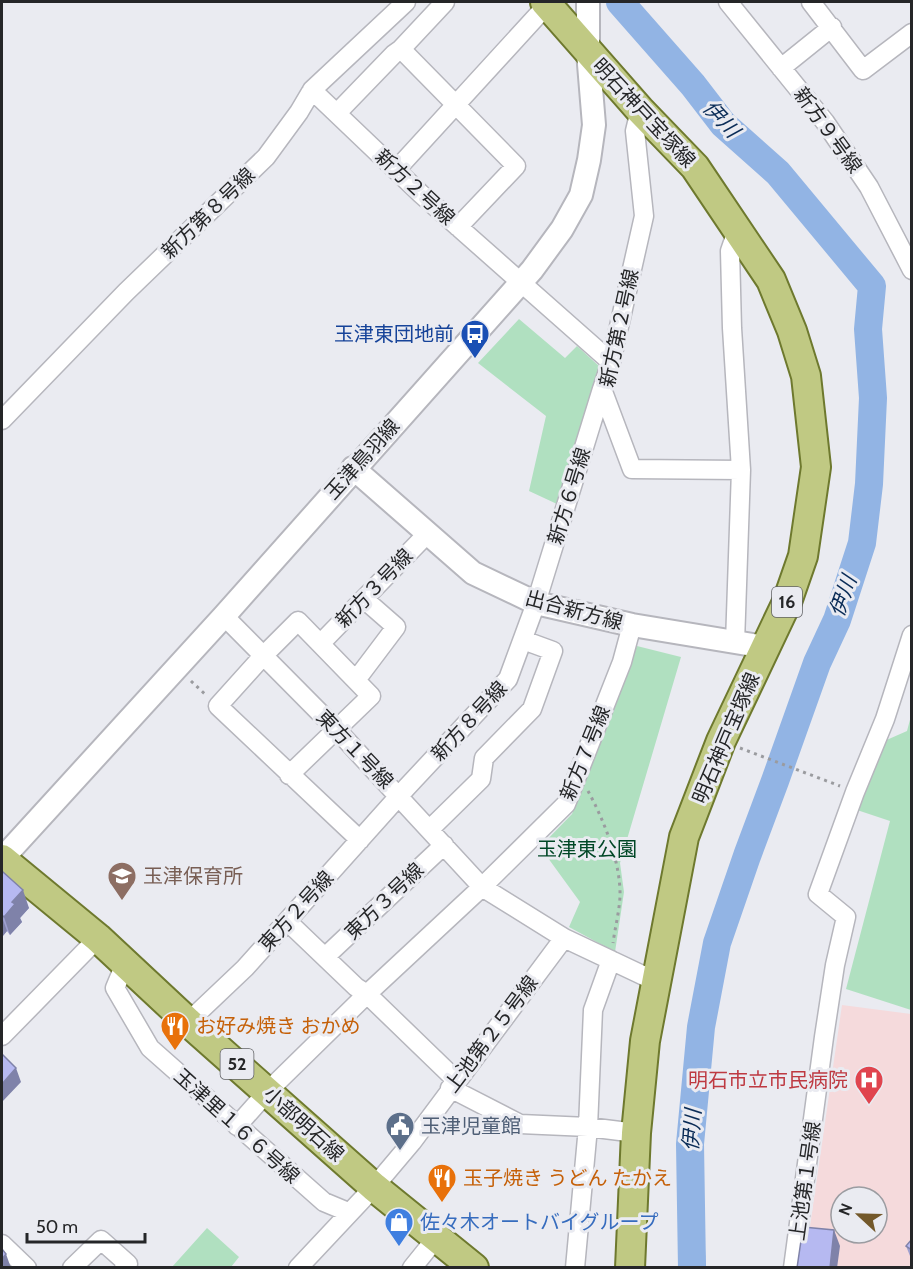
<svg xmlns="http://www.w3.org/2000/svg" width="913" height="1269" font-family="Cabin,'Noto Sans JP',sans-serif">
	<style>
		.medical { fill: #f5dadc; fill-rule: evenodd }
		.green { fill: #b0e0c0 }
		.water { fill: url(#water-rules) }
		.lines { fill: none; stroke-linecap: round; stroke-linejoin: round }
		.river { stroke: #92b4e4; stroke-width: 28 }
		.minor-casing { stroke: #b6b6bd; stroke-width: 21 }
		.tertiary-casing { stroke: #b6b6bd; stroke-width: 26 }
		.primary-casing { stroke: #6e792e; stroke-width: 32 }
		.path { stroke: #9a9b9f; stroke-width: 3; stroke-dasharray: 3 4.5; stroke-linecap: butt }
		.minor { stroke: #fff; stroke-width: 18 }
		.tertiary { stroke: #fff; stroke-width: 22 }
		.primary { stroke: #c0c983; stroke-width: 28 }
		.wall { fill: #9d9fcf }
		.shaded-wall { fill: #7f82a9 }
		.building { fill: #b6b9f1; stroke: #7f82a9; stroke-width: 1.5 }
		.labels { text-anchor: middle; stroke-width: 6; stroke-linejoin: round; paint-order: stroke }
		.shield { fill: #eaebf1; stroke: #606164; stroke-width: 1.5 }
		.shield-label { font-size: 18px; font-weight: bold; fill: #252628 }
		.street-label { font-size: 20px; fill: #252628; stroke: #eaebf1 }
		.transit-label { font-size: 20px; fill: #164399; stroke: #eaebf1; text-anchor: end }
		.park-label { font-size: 20px; fill: #004726; stroke: #eaebf1 }
		.education-label { font-size: 20px; fill: #785e54; stroke: #eaebf1; text-anchor: start }
		.food-label { font-size: 20px; fill: #c56008; stroke: #eaebf1; text-anchor: start }
		.health-label { font-size: 20px; fill: #be3a42; stroke: #eaebf1; text-anchor: end }
		.service-label { font-size: 20px; fill: #4e5e75; stroke: #eaebf1; text-anchor: start }
		.shop-label { font-size: 20px; fill: #366cbe; stroke: #eaebf1; text-anchor: start }
		.water-label { font-size: 21px; font-style: italic; fill: #0a2c57; stroke: #eaebf1 }
	</style>
	<defs>
		<pattern id="water-rules" width="6" height="5" patternUnits="userSpaceOnUse" patternTransform="scale(1.5)"><rect width="6" height="5" fill="#92b4e4"/><path d="M0 2.5h6" fill="none" stroke="#7792b9"/></pattern>
	</defs>
	<rect width="100%" height="100%" fill="#eaebf1"/>
	<path class="medical" d="M 842,1005 L 911,1014 L 911,1267 L 804,1268 ZM 841,1197 L 877,1197 L 877,1233 L 841,1233 Z"/>
	<path class="green" d="M 519,319 L 565,358 L 577,346 L 600,367 L 557,504 L 529,491 L 546,416 L 478,363 Z
		M 637,646 L 681,657 L 620,863 L 624,892 L 615,952 L 569,927 L 580,902 L 540,847 L 572,814 Z
		M 911,716 L 911,1010 L 846,989 L 890,821 L 854,809 L 882,742 L 907,731 Z
		M 207,1228 L 239,1257 L 231,1267 L 172,1267 Z"/>
	<path class="water" d="M 700,1167 L 706,1267 L 678,1267 Z"/>
	<g class="lines">
		<path class="river" d="M 620,2 L 693,85 L 723,124 L 778,173 L 872,286 L 868,329 L 873,398 L 869,484 L 862,543 L 837,620 L 817,663 L 775,781 L 747,856 L 717,943 L 701,1027 L 690,1144 L 692,1268"/>
		<g class="minor-casing">
			<path id="minor" d="M 728,2 L 825,122 L 869,187 L 912,270
				M 811,2 L 863,70 L 912,33
				M 401,49 L 516,166 L 458,227
				M 781,68 L 832,27
				M 312,90 L 421,194 L 611,362
				M 640,110 L 635,131 L 644,216 L 611,362 L 602,389 L 632,469 L 741,470
				M 337,113 L 394,54 L 401,49 L 445,2
				M 396,170 L 547,5
				M 2,420 L 126,292 L 266,157 L 299,112 L 312,90 L 406,2
				M 224,616 L 337,730 L 482,887 L 564,938 L 657,982
				M 321,643 L 427,534
				M 735,643 L 741,470 L 732,328 L 730,251 L 738,228
				M 356,680 L 396,627 L 364,599
				M 289,775 L 371,696 L 298,621 L 263,656 L 218,706 L 360,840
				M 430,829 L 481,779 L 484,758 L 532,709 L 553,651 L 523,640
				M 287,921 L 356,987 L 367,994 L 457,1081
				M 325,957 L 444,845
				M 125,964 L 115,988 L 150,1048 L 324,1202 L 348,1212
				M 188,1022 L 245,968 L 407,787 L 508,679 L 536,603 L 602,389
				M 2,1036 L 98,938
				M 450,1088 L 520,1124 L 588,1127 L 636,1133
				M 237,1126 L 268,1091 L 367,994 L 482,887 L 566,804 L 622,662 L 632,625
				M 2,1244 L 27,1268
				M 72,1268 L 101,1240 L 128,1264 L 124,1268
				M 298,1268 L 374,1187 L 412,1142 L 564,938
				M 412,1268 L 437,1237
				M 575,1268 L 588,1127 L 593,1010 L 611,960
				M 793,1268 L 824,1037 L 835,965 L 846,917 L 818,894 L 855,792 L 885,719 L 912,635"/>
		</g>
		<g class="tertiary-casing">
			<path id="tertiary" d="M 353,468 L 473,573 L 536,603 L 632,625 L 765,647
				M 2,859 L 224,616 L 532,270 L 562,229 L 581,195 L 589,160 L 594,125 L 588,52 L 588,2"/>
		</g>
		<g class="primary-casing">
			<path id="primary" d="M 545,2 L 640,110 L 695,167 L 771,280 L 792,331 L 806,376 L 816,467 L 803,556 L 787,602 L 721,741 L 684,837 L 645,1041 L 636,1133 L 630,1268
				M 2,859 L 98,938 L 188,1022 L 374,1187 L 474,1268"/>
		</g>
		<path class="path" d="M 191,681 L 206,695
			M 740,748 L 840,786
			M 588,791 C 604,820 621,863 620,897 C 619,913 615,928 613,943"/>
		<use href="#minor" class="minor"/>
		<use href="#tertiary" class="tertiary"/>
		<use href="#primary" class="primary"/>
	</g>
	<path class="wall" d="M 2,874 L 29,908 L 20,918 L 22,922 L 10,935 L 7,931 L 2,937 Z
		M 912,1239 L 912,1261 L 906,1246 Z"/>
	<path class="shaded-wall" d="M 23,890 L 29,908 L 20,918 L 22,922 L 10,935 L 4,917 L 12,902 Z
		M 2,917 L 7,931 L 2,937 Z
		M 16,1068 L 21,1082 L 2,1102 L 2,1084 Z
		M 834,1230 L 840,1246 L 837,1268 L 830,1268 Z
		M 6,1254 L 11,1268 L 2,1268 L 2,1259 Z"/>
	<path class="building" d="M 3,872 L 23,890 L 12,902 L 15,904 L 4,917 L 2,915 L 2,874 Z
		M 2,1054 L 16,1068 L 2,1084 Z
		M 803,1227 L 834,1230 L 830,1268 L 797,1268 Z
		M 912,1239 L 912,1250 L 906,1246 Z
		M 2,1249 L 6,1254 L 2,1259 Z"/>
	<defs>
		<g id="bus-pin" transform="scale(1.5)"><path d="M0 17L-7.5 6A9.5 9.5 0 1 1 7.5 6Z" fill="#1a4fb4" stroke="#eaebf1"/><path d="M-5-6H5V4H4V6H2V4H-2V6H-4V4H-5ZM-3.5-4V0h7V-4ZM-3.5 1.2v1.5H-2V1.2ZM2 1.2v1.5H3.5V1.2Z" fill="#fff"/></g>
		<g id="school-pin" transform="scale(1.5)"><path d="M0 17L-7.5 6A9.5 9.5 0 1 1 7.5 6Z" fill="#8d6e63" stroke="#eaebf1"/><path d="M0-5L7-2L0 1L-7-2ZM-4 1L0 2.5L4 1V4Q0 6-4 4Z" fill="#fff"/></g>
		<g id="restaurant-pin" transform="scale(1.5)"><path d="M0 17L-7.5 6A9.5 9.5 0 1 1 7.5 6Z" fill="#e8710a" stroke="#eaebf1"/><path d="M-5-6h1v4h1v-4h1v4h1v-4h1v5L-1.5 .5V6h-2V.5L-5-1ZM5-6V6H3V1.5H1.5Q1.5-4 5-6Z" fill="#fff"/></g>
		<g id="hospital-pin" transform="scale(1.5)"><path d="M0 17L-7.5 6A9.5 9.5 0 1 1 7.5 6Z" fill="#e0444e" stroke="#eaebf1"/><path d="M-5-5h3v3.5h4V-5h3V5h-3V1.5h-4V5h-3Z" fill="#fff"/></g>
		<g id="civic-pin" transform="scale(1.5)"><path d="M0 17L-7.5 6A9.5 9.5 0 1 1 7.5 6Z" fill="#5c6f8a" stroke="#eaebf1"/><path d="M-.6-6.5H3V-4.5H.6V-3L4-1V1h2V6H-6V1h2V-1L-.6-3ZM-1.2 2.5V6h2.4V2.5Z" fill="#fff"/></g>
		<g id="shop-pin" transform="scale(1.5)"><path d="M0 17L-7.5 6A9.5 9.5 0 1 1 7.5 6Z" fill="#3f7fe0" stroke="#eaebf1"/><path d="M-5-2.5h2.3a2.7 3.5 0 0 1 5.4 0H5L5.5 6h-11ZM-1.5-2.5h3a1.5 2.3 0 0 0-3 0Z" fill="#fff"/></g>
	</defs>
	<g fill-rule="evenodd">
		<use href="#bus-pin" x="475" y="334"/>
		<use href="#school-pin" x="122" y="876"/>
		<use href="#restaurant-pin" x="175" y="1026"/>
		<use href="#hospital-pin" x="869" y="1080"/>
		<use href="#civic-pin" x="400" y="1126"/>
		<use href="#restaurant-pin" x="442" y="1178"/>
		<use href="#shop-pin" x="399" y="1222"/>
	</g>
	<g class="labels">
		<g class="shield">
			<rect x="772" y="587" width="30" height="30" rx="4.5"/>
			<rect x="220.5" y="1049" width="33" height="30" rx="4.5"/>
		</g>
		<g class="shield-label">
			<text x="787" y="608">16</text>
			<text x="237" y="1070">52</text>
		</g>
		<g class="street-label">
			<text transform="translate(644 113) rotate(47)" y="7">明石神戸宝塚線</text>
			<text transform="translate(828 130) rotate(54)" y="7">新方９号線</text>
			<text transform="translate(415 187) rotate(43)" y="7">新方２号線</text>
			<text transform="translate(208 213) rotate(-44)" y="7">新方第８号線</text>
			<text transform="translate(619 328) rotate(-78)" y="7">新方第２号線</text>
			<text transform="translate(362 459) rotate(-48)" y="7">玉津鳥羽線</text>
			<text transform="translate(569 496) rotate(-73)" y="7">新方６号線</text>
			<text transform="translate(374 588) rotate(-46)" y="7">新方３号線</text>
			<text transform="translate(574 610) rotate(15)" y="7">出合新方線</text>
			<text transform="translate(469 721) rotate(-47)" y="7">新方８号線</text>
			<text transform="translate(726 738) rotate(-67)" y="7">明石神戸宝塚線</text>
			<text transform="translate(355 749) rotate(46)" y="7">東方１号線</text>
			<text transform="translate(585 753) rotate(-68)" y="7">新方７号線</text>
			<text transform="translate(384 901) rotate(-44)" y="7">東方３号線</text>
			<text transform="translate(296 911) rotate(-48)" y="7">東方２号線</text>
			<text transform="translate(491 1034) rotate(-53)" y="7">上池第２５号線</text>
			<text transform="translate(304 1124) rotate(42)" y="7">小部明石線</text>
			<text transform="translate(237 1126) rotate(42)" y="7">玉津里１６６号線</text>
			<text transform="translate(805 1181) rotate(-82)" y="7">上池第１号線</text>
		</g>
		<g class="transit-label">
			<text x="454" y="341">玉津東団地前</text>
		</g>
		<g class="park-label">
			<text x="587" y="856">玉津東公園</text>
		</g>
		<g class="education-label">
			<text x="143" y="883">玉津保育所</text>
		</g>
		<g class="food-label">
			<text x="196" y="1033">お好み焼き おかめ</text>
			<text x="463" y="1185">玉子焼き うどん たかえ</text>
		</g>
		<g class="health-label">
			<text x="848" y="1087">明石市立市民病院</text>
		</g>
		<g class="service-label">
			<text x="421" y="1133">玉津児童館</text>
		</g>
		<g class="shop-label">
			<text x="420" y="1229">佐々木オートバイグループ</text>
		</g>
		<g class="water-label">
			<text transform="translate(721 119) rotate(47)" y="7">伊川</text>
			<text transform="translate(843 596) rotate(-70)" y="7">伊川</text>
			<text transform="translate(692 1130) rotate(-86)" y="7">伊川</text>
		</g>
	</g>
	<rect width="913" height="1269" fill="none" stroke="#252628" stroke-width="6"/>
	<g transform="translate(859 1215) rotate(292)"><circle r="28" fill="#eaebf1" stroke="#9b9ca1" stroke-width="1.5"/>
	<path d="M0-4.5L10 22L0 15L-10 22Z" fill="#73582a"/>
	<text y="-9" font-size="16" font-weight="bold" text-anchor="middle" fill="#252628">N</text>
	</g>
	<path d="M27 1233v9h118v-9" fill="none" stroke="#252628" stroke-width="3"/>
	<text x="36" y="1233" font-size="18" fill="#252628" stroke="#eaebf1" stroke-width="4.5" paint-order="stroke">50 m</text>
</svg>
